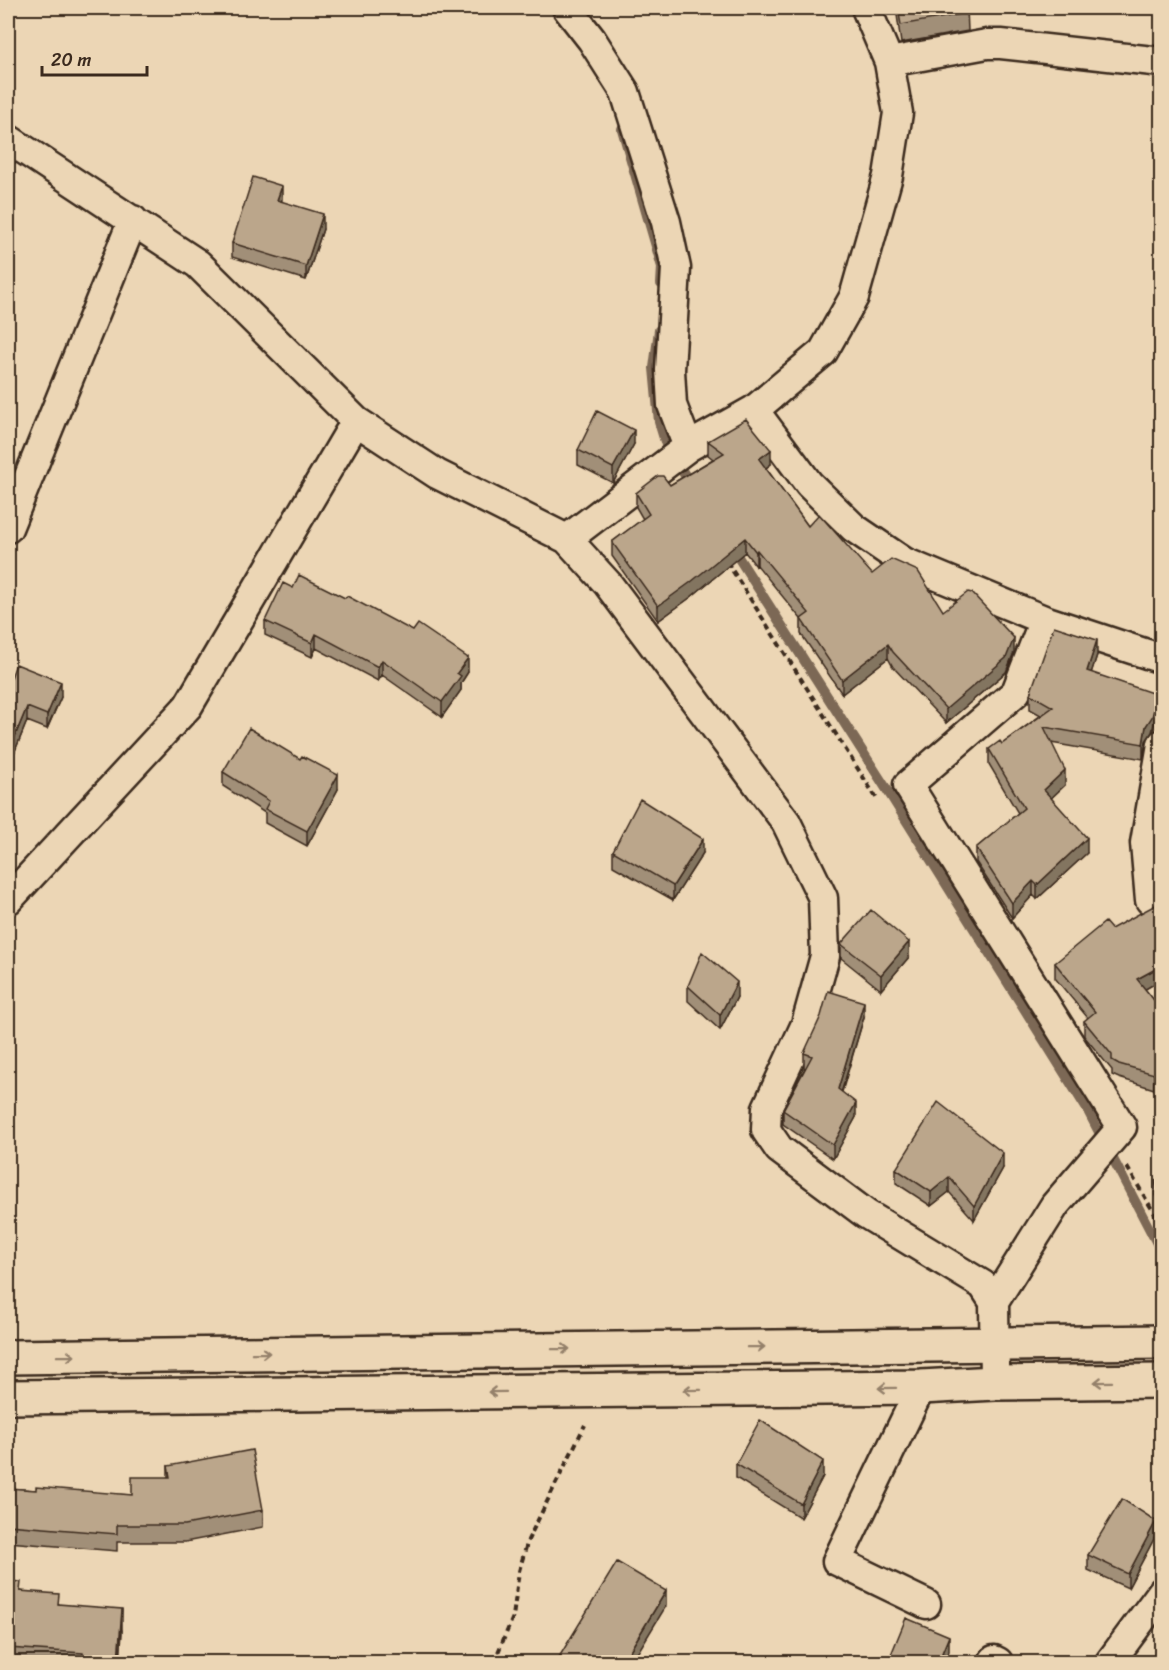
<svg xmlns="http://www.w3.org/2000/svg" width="1169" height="1670" font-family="Sriracha,sans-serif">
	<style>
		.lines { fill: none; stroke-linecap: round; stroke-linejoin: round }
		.stream { stroke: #7c6855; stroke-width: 10 }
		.minor-casing { stroke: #3b2a1e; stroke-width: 33 }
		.tertiary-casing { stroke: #3b2a1e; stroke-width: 38 }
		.path { stroke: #3b2a1e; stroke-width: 4; stroke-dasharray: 6 4.5; stroke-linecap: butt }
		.minor { stroke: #ecd6b5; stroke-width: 28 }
		.tertiary { stroke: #ecd6b5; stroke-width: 33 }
		.wall { fill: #a18f78; stroke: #3b2a1e; stroke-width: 1.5 }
		.shaded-wall { fill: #837461; stroke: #3b2a1e; stroke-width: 1.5 }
		.building { fill: #bba68b; stroke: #3b2a1e; stroke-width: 1.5 }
		.oneway { stroke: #94806a }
	</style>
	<rect width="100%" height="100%" fill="#ecd6b5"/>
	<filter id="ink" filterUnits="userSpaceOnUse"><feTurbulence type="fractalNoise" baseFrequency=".0167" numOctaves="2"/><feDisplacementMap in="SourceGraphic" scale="12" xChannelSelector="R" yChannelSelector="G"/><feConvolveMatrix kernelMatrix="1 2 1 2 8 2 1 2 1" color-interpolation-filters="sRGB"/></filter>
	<g filter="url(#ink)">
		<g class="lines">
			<path class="stream" d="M 622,129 L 662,267 L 661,284
				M 659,330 L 654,368 L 659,422 L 666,445 L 693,488
				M 731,546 L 891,796 L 1087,1109 L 1162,1253"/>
			<g class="minor-casing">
				<path id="minor" d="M 567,8 L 592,40 L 625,92 L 666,222 L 676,268 L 670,370 L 672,405 L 688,447
					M 889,62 L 987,44 L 1001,44 L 1162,62
					M 8,139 L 198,264 L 356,421 L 437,474 L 567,539 L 608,584 L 786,822 L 823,898 L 825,956 L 806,1024 L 767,1108 L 766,1130 L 779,1149 L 866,1214 L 983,1285 L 994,1302 L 995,1383
					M 754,410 L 809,484 L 854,528 L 904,562 L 1044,620 L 1162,659
					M 8,528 L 133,220
					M 567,539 L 688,447 L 754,410 L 823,352 L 854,297 L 888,176 L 898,113 L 889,62 L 866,8
					M 8,900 L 188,706 L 356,421
					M 1150,900 L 1145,843 L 1162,744
					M 994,1302 L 1055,1205 L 1122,1127 L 908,785 L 1016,692 L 1044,620
					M 921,1387 L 837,1561 L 926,1604
					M 994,1660 L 998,1662
					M 1110,1662 L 1162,1592"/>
			</g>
			<g class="tertiary-casing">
				<path id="tertiary" d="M 8,1357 L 1162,1342
					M 8,1397 L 921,1387 L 995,1383 L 1162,1381"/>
			</g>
			<path class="path" d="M 727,562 L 877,799
				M 1127,1167 L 1162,1226
				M 494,1662 L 513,1617 L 519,1571 L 528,1540 L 585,1425"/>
			<use href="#minor" class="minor"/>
			<use href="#tertiary" class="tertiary"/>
		</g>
		<path class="wall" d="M 896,8 L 967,8 L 968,31 L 901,43 Z
			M 281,201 L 323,229 L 306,280 L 232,257 L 232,243 Z
			M 708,441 L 771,464 L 766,468 L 808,526 L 872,574 L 943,611 L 1014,652 L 1006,672 L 946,723 L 893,667 L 888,658 L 842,694 L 801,634 L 801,619 L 757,565 L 756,566 L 745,552 L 691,597 L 658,621 L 612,556 L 612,542 L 643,519 L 636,507 L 636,493 L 670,485 L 713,459 L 708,455 Z
			M 634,444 L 613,483 L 578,465 L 578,450 Z
			M 293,588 L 468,672 L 461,683 L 461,690 L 442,717 L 382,675 L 378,681 L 316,648 L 312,657 L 265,635 L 265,621 Z
			M 1097,655 L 1091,673 L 1158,709 L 1152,732 L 1146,741 L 1143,759 L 1051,743 L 1065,785 L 1051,798 L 1087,853 L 1037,899 L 1033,895 L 1012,918 L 976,862 L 976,848 L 1018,813 L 989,764 L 989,749 L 1002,744 L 1041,715 L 1030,709 L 1030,694 Z
			M 8,686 L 61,697 L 47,729 L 27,721 L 8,768 Z
			M 223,772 L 338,789 L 307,846 L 265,823 L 265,813 L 223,786 Z
			M 613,851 L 703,853 L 673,900 L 613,866 Z
			M 1111,929 L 1161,980 L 1145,989 L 1161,1009 L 1154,1089 L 1119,1078 L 1112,1075 L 1112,1070 L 1084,1036 L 1084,1021 L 1088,1018 L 1055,978 L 1055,963 Z
			M 841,944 L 909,957 L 881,990 L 841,958 Z
			M 688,986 L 737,997 L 720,1030 L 688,1001 Z
			M 864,1017 L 842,1092 L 856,1117 L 833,1159 L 783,1124 L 783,1108 L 805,1068 L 804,1068 L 804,1053 Z
			M 1003,1168 L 974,1220 L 949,1192 L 931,1206 L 896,1183 L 896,1169 Z
			M 1161,1178 L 1161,1210 L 1155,1195 L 1155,1181 Z
			M 736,1464 L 823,1476 L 801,1518 L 736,1478 Z
			M 168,1466 L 263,1510 L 263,1527 L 185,1542 L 117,1542 L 117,1551 L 8,1542 L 8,1488 L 36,1490 L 132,1495 L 168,1477 Z
			M 1156,1535 L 1128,1588 L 1088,1570 L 1088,1555 Z
			M 8,1581 L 21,1591 L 59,1604 L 122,1630 L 120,1662 L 8,1662 Z"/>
		<path class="shaded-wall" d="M 282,186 L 282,200 L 277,214 L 277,200 Z
			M 323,214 L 323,229 L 306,280 L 306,266 Z
			M 634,430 L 634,444 L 613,483 L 613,468 Z
			M 771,450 L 771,464 L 759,473 L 759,459 Z
			M 745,538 L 745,552 L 691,597 L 658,621 L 658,606 Z
			M 757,550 L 757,565 L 756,566 L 756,552 Z
			M 316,634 L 316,648 L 312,657 L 312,643 Z
			M 1014,638 L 1014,652 L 1006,672 L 946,723 L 946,709 Z
			M 1097,640 L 1097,655 L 1087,686 L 1087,671 Z
			M 888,644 L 888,658 L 842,694 L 842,680 Z
			M 468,658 L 468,672 L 461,683 L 461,690 L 442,717 L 442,702 L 457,673 Z
			M 382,660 L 382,675 L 378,681 L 378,667 Z
			M 61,682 L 61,697 L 47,729 L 47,715 Z
			M 1158,695 L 1158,709 L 1152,732 L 1146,741 L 1143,759 L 1143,744 L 1146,726 Z
			M 27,707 L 27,721 L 8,768 L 8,753 Z
			M 1065,770 L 1065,785 L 1044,805 L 1044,790 Z
			M 338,775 L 338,789 L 307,846 L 307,831 Z
			M 1087,838 L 1087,853 L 1037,899 L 1037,885 Z
			M 703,839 L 703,853 L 673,900 L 673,886 Z
			M 1033,881 L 1033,895 L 1012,918 L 1012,903 Z
			M 909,942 L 909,957 L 881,990 L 881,975 Z
			M 1161,966 L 1161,980 L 1137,994 L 1137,979 Z
			M 737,982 L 737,997 L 720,1030 L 720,1015 Z
			M 864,1002 L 864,1017 L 838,1103 L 838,1089 Z
			M 1161,1067 L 1161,1082 L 1154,1089 L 1154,1074 Z
			M 856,1103 L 856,1117 L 833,1159 L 833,1145 Z
			M 1003,1153 L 1003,1168 L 974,1220 L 974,1206 Z
			M 949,1177 L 949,1192 L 931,1206 L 931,1192 Z
			M 823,1461 L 823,1476 L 801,1518 L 801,1504 Z
			M 1156,1521 L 1156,1535 L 1128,1588 L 1128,1574 Z
			M 666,1591 L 666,1606 L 632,1662 L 623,1662 Z
			M 122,1609 L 122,1630 L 120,1662 L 118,1662 Z
			M 949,1636 L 949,1651 L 944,1662 L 942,1653 Z"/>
		<path class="building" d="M 898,8 L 967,8 L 968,13 L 901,25 Z
			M 253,177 L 282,186 L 277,200 L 323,214 L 306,266 L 232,243 Z
			M 597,411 L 634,430 L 613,468 L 578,450 Z
			M 746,419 L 771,450 L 759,459 L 808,526 L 819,514 L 872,574 L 891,559 L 918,571 L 943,611 L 968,592 L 972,593 L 1014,638 L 1006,658 L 946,709 L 893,652 L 888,644 L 842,680 L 801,619 L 809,613 L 757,550 L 756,552 L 745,538 L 691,582 L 658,606 L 612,542 L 649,514 L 636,493 L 658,476 L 663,476 L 670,485 L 724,453 L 708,441 Z
			M 299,575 L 345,598 L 347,596 L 413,631 L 418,624 L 468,658 L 457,673 L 461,676 L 442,702 L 382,660 L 378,667 L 316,634 L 312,643 L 265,621 L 283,583 L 293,588 Z
			M 1054,626 L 1097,640 L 1087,671 L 1158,695 L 1152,717 L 1146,726 L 1143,744 L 1044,727 L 1065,770 L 1044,790 L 1087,838 L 1037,885 L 1033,881 L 1012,903 L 976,848 L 1024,808 L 989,749 L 1000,741 L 1002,744 L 1053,707 L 1030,694 Z
			M 16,664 L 61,682 L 47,715 L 27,707 L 8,753 L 8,686 Z
			M 249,728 L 300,759 L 302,756 L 338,775 L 307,831 L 265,809 L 269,801 L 223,772 Z
			M 640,799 L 703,839 L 673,886 L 613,851 Z
			M 1161,902 L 1161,966 L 1137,979 L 1161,1009 L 1161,1026 L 1160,1028 L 1161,1029 L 1161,1067 L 1154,1074 L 1119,1064 L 1112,1060 L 1112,1055 L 1084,1021 L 1095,1012 L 1055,963 L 1105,922 L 1111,929 Z
			M 871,910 L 909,942 L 881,975 L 841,944 Z
			M 702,952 L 737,982 L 720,1015 L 688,986 Z
			M 828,991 L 864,1002 L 838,1089 L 856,1103 L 833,1145 L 783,1110 L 812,1056 L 804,1053 L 821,1016 Z
			M 938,1102 L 1003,1153 L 974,1206 L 949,1177 L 931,1192 L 896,1169 Z
			M 1161,1178 L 1161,1195 L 1155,1181 Z
			M 760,1420 L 823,1461 L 801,1504 L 736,1464 Z
			M 252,1450 L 263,1510 L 185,1525 L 117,1525 L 117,1534 L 8,1525 L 8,1488 L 36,1490 L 36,1487 L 132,1495 L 132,1477 L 170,1477 L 168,1466 Z
			M 1122,1499 L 1156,1521 L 1128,1574 L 1088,1555 Z
			M 617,1562 L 666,1591 L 623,1662 L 619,1660 L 617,1662 L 556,1662 Z
			M 8,1581 L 21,1582 L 20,1591 L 59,1594 L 58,1604 L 122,1609 L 118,1660 L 83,1658 L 83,1653 L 8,1648 Z
			M 906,1618 L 949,1636 L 942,1653 L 958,1662 L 888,1662 Z"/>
		<defs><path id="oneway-shaft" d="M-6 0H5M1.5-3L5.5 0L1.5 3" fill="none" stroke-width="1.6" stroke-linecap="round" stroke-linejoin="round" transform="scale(1.5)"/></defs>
		<g class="oneway">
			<use href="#oneway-shaft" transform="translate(756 1347) rotate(-1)"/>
			<use href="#oneway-shaft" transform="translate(561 1349) rotate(-1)"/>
			<use href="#oneway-shaft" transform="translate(261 1353) rotate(-1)"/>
			<use href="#oneway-shaft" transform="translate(66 1356) rotate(-1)"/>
			<use href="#oneway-shaft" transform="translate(1103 1382) rotate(179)"/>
			<use href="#oneway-shaft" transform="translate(887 1388) rotate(179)"/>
			<use href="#oneway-shaft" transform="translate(692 1390) rotate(179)"/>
			<use href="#oneway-shaft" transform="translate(497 1392) rotate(179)"/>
		</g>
	</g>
	<rect width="1169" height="1670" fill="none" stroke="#ecd6b5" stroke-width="30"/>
	<rect x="15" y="15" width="1139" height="1640" fill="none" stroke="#3b2a1e" stroke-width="2" filter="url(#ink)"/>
	<path d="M42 66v9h105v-9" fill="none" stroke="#3b2a1e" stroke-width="3"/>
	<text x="51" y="66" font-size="18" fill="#3b2a1e" stroke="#ecd6b5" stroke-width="4.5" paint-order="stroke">20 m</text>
</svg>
